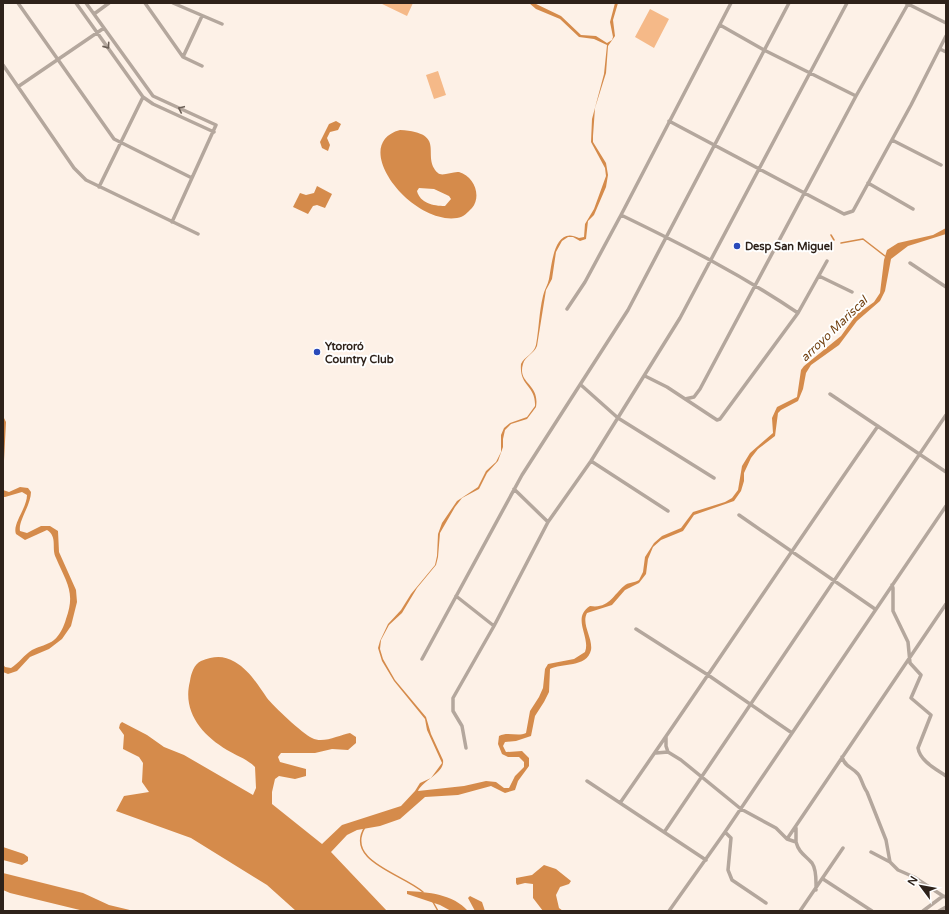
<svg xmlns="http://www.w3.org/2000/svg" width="949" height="914" font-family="'Varela Round',sans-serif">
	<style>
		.green { fill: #f5b988 }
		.water { fill: #d58b4b; fill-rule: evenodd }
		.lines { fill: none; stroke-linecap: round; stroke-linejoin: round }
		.stream { stroke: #d58b4b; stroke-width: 1.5 }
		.street { stroke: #b4a79d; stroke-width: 3.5 }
		.oneway { stroke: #6a5e55 }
		.poi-dot { fill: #2a4aba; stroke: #fff; stroke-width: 1.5 }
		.labels { text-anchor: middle; stroke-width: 4; stroke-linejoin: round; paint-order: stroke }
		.poi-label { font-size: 11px; font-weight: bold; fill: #2e221a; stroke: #fff; text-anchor: start }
		.water-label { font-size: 12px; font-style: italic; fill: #724111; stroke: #fff }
	</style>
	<rect width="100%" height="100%" fill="#fdf1e7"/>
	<path class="green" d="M 380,3 L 413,3 L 407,16 Z
		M 650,9 L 669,19 L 654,48 L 635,37 Z
		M 438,71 L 446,95 L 434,99 L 426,75 Z"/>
	<path class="water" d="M 529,3 L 534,3 L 561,16 L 581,35 L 596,36 L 607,43 L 612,40 L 613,37 L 610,22 L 615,3 L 618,3 L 613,20 L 615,36 L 608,46 L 606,73 L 595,108 L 593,136 L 593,142 L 606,163 L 608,175 L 606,187 L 594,215 L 588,221 L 586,239 L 580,241 L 573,237 L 568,237 L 562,241 L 556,252 L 552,279 L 546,290 L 537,346 C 534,354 525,356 523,364 C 517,384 540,383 536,407 L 527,419 L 511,424 L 505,430 L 503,439 L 503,447 L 498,461 L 487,473 L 479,489 L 462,498 L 455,507 L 440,533 L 438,557 L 436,565 L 417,588 L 402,613 L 389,625 L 381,640 L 380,649 L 383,659 L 395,680 L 426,717 L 431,734 L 443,760 C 445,773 423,780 418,791 L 464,786 L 486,781 L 496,782 L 504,788 L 509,788 L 515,776 L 524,767 L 524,762 L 519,757 L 508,757 L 502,754 L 498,744 L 499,736 C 508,731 517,737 526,733 L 530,711 L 539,697 L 543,688 L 545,669 L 548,664 L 574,659 L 585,652 C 591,637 571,618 590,606 C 609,609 613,595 624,586 C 628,582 634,583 639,580 L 643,572 L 645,557 L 654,543 L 662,536 L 681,528 L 693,512 L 725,502 L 732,498 L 738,490 L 742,466 L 750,453 L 773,433 L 772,418 L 777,407 L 797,397 L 801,370 L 804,366 L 841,336 L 856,315 L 874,302 L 880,293 L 884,260 L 887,250 L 898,243 L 933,235 L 946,228 L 946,234 L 908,246 L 891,259 L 885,291 L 880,301 L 857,321 L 839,345 L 811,365 L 806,373 L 803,389 L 798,401 L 781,410 L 778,413 L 775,436 L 758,449 L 751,458 L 744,473 L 744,481 L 741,491 L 734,501 L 694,515 L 683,531 L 661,540 L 653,547 L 648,559 L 646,574 L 639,583 L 625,590 L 612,605 L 587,613 C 581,624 593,638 591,650 C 587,668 561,663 550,669 L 549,692 L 544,702 L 535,716 L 531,736 L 516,741 L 505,742 L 503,746 L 506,752 L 522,751 L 529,758 L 529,766 L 518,781 L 515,790 L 505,793 L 491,786 L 458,795 L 425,797 L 400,819 L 380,826 L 357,830 L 347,835 L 331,852 L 387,911 L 296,911 L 267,885 L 191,838 L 116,811 L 124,796 L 149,792 L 142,782 L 143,763 L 139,757 L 123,749 L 124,735 L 119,728 L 120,724 L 122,722 L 147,735 L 164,747 L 184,755 L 253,795 L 256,788 L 255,767 C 247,759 237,756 227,750 C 202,735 182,712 190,681 C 191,674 194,664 201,661 C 214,656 223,655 235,662 C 249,670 258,685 267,698 C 273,706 303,734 312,738 C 323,744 339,735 350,733 L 356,737 L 356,743 L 348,750 L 332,749 L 315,753 L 281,753 L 278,757 L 280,762 L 306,769 L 306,776 L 295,779 L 279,776 L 275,779 L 272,792 L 272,804 L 322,844 L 342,825 L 401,806 L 415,791 L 420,783 L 431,778 L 442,763 L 427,730 L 425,719 L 394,681 L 382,661 L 378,648 L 380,641 L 388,624 L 401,610 L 411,594 L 435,565 L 437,556 L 438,534 L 442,523 L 457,501 L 478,487 L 486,471 L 496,462 L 501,452 L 501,435 L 504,428 L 510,423 L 527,417 L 535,406 C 536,385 519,387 521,364 C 524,357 534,354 536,345 C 539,329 539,312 543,296 C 544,290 548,285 549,279 C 552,264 554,225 579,238 L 584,237 L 585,224 L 594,209 L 606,176 L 605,168 L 591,142 L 592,119 L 604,74 L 607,45 L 594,39 L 579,37 L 560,19 L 536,9 Z
		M 336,121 L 341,124 L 338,130 L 330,132 L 327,138 L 330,145 L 328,151 L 322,148 L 320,142 L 329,124 Z
		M 400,130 C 449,133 420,156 438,173 C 442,177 453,171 459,172 C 474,176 482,196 472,208 C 467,213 464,217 457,218 C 411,225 348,144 400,130 ZM 419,188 L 434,189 L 449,196 L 451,199 L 445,206 C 433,206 420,203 417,191 Z
		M 317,186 L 332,194 L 325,208 L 317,205 L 313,206 L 308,214 L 293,207 L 300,193 L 306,195 L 314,193 Z
		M 3,416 L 6,422 L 3,480 Z
		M 20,487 L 28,488 L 31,492 C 31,505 18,521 20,531 L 27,533 L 41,526 L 50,526 L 58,531 L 59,552 L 76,590 L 77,602 L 71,626 L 62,639 L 49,649 L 30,657 L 17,671 L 8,674 L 3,672 L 3,664 L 5,667 L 11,668 C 19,663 24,655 32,650 C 39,646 48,645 54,640 C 60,635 64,626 66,619 C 76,592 66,582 56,558 C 51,548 58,537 47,530 L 25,540 L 16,534 C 12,524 27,508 27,495 L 22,492 L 5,497 L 3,497 L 3,490 L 9,492 Z
		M 3,847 L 24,854 L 28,857 L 28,861 L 22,865 L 3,860 Z
		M 544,865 L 556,869 L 571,881 L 569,884 L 560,887 L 556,895 L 559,908 L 563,911 L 543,911 L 533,898 L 533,884 L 525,883 L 517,885 L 516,883 L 516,878 L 532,875 Z
		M 3,873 L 83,893 L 109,905 L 134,911 L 84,911 L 10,893 L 3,890 Z
		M 407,891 C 428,892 453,894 468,911 L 451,911 L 440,905 L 407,894 Z
		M 470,896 L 482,902 L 485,911 L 475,911 L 468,898 Z"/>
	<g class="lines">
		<path class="stream" d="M 831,235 L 834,240
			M 841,243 L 863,239 L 885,256
			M 365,827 C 344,861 403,874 423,892
			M 433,902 L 438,911"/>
		<path class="street" d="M 18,3 L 114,139 L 192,178
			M 76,3 L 143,97 L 153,104 L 214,132
			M 86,3 L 153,96 L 216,125 L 172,222
			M 145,3 L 183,57 L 202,66
			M 173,3 L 222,24
			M 906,3 L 946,23
			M 94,14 L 109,3
			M 940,49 L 946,52
			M 183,57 L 202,16
			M 3,65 L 74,168 L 86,180 L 198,234
			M 19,86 L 104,28
			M 856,96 L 908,4
			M 669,121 L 844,214 L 853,211 L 911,105 L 946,36
			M 892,140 L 941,165
			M 868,183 L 913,209
			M 99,187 L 143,97
			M 621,215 C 683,245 742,275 798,313
			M 910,263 L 946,287
			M 819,276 L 852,292
			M 567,309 L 585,282 L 621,215 L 731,3
			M 645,376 L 667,387 L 717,420 L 720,419 L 798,313 L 827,261
			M 581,385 L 618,418 L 714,478
			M 830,394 L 946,472
			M 685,399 L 694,397 L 700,389 L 856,96 L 764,50 L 720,25
			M 591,461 L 668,511
			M 514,489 L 548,522
			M 739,515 L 875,609
			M 892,585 L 893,588 L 893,611 L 908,642 L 910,663 L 921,675 L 911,698 L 931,715 L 918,748 C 920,761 936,769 946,776
			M 456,596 L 494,626
			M 636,629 L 708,675 L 792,733
			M 422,659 L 522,475 L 628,310 L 789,3
			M 666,737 L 666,746 L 668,752
			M 466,748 L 462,726 L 453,711 L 453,698 L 494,626 L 548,522 L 591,461 L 680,318 L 847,3
			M 656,753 L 668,752 L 681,760 L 741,809 L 776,828 L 787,839 L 796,842 C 799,853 805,855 812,863 C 817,870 816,882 816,890
			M 842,757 C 845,767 852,767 858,774 C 861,777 863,787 867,792 L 886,840 L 890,862
			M 587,781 L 706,860
			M 620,803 C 707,678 791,551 878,426
			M 796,828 L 796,842
			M 665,831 L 946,415
			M 725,832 L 731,838 L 728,870 L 732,880 L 766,903
			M 787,839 L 946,604
			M 871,852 L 890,862 L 898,870 L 914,877 L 943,896
			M 823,879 L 872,911
			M 669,911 L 725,832 L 946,506
			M 800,911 L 843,848
			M 923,911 L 943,896 L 946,897
			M 939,911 L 946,907"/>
	</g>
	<defs><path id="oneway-chevron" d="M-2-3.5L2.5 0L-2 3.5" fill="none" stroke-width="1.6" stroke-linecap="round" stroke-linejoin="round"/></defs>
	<g class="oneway">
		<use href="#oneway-chevron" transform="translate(107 46) rotate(55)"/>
		<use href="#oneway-chevron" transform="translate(181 109) rotate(-155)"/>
	</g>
	<g class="poi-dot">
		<circle cx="737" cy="246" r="4"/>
		<circle cx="317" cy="352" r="4"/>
	</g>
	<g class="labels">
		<g class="poi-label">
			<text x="745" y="250">Desp San Miguel</text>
			<text x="325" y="350">Ytororó<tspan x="325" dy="13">Country Club</tspan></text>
		</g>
		<g class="water-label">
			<text transform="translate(834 329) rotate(-44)" y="4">arroyo Mariscal</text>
		</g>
	</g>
	<rect width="949" height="914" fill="none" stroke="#2e221a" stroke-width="8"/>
	<g transform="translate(921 886) rotate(302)" stroke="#ffffff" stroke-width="3" paint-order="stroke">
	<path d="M0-3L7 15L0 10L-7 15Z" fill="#2e221a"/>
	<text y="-6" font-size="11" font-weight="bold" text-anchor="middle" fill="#2e221a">N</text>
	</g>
</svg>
